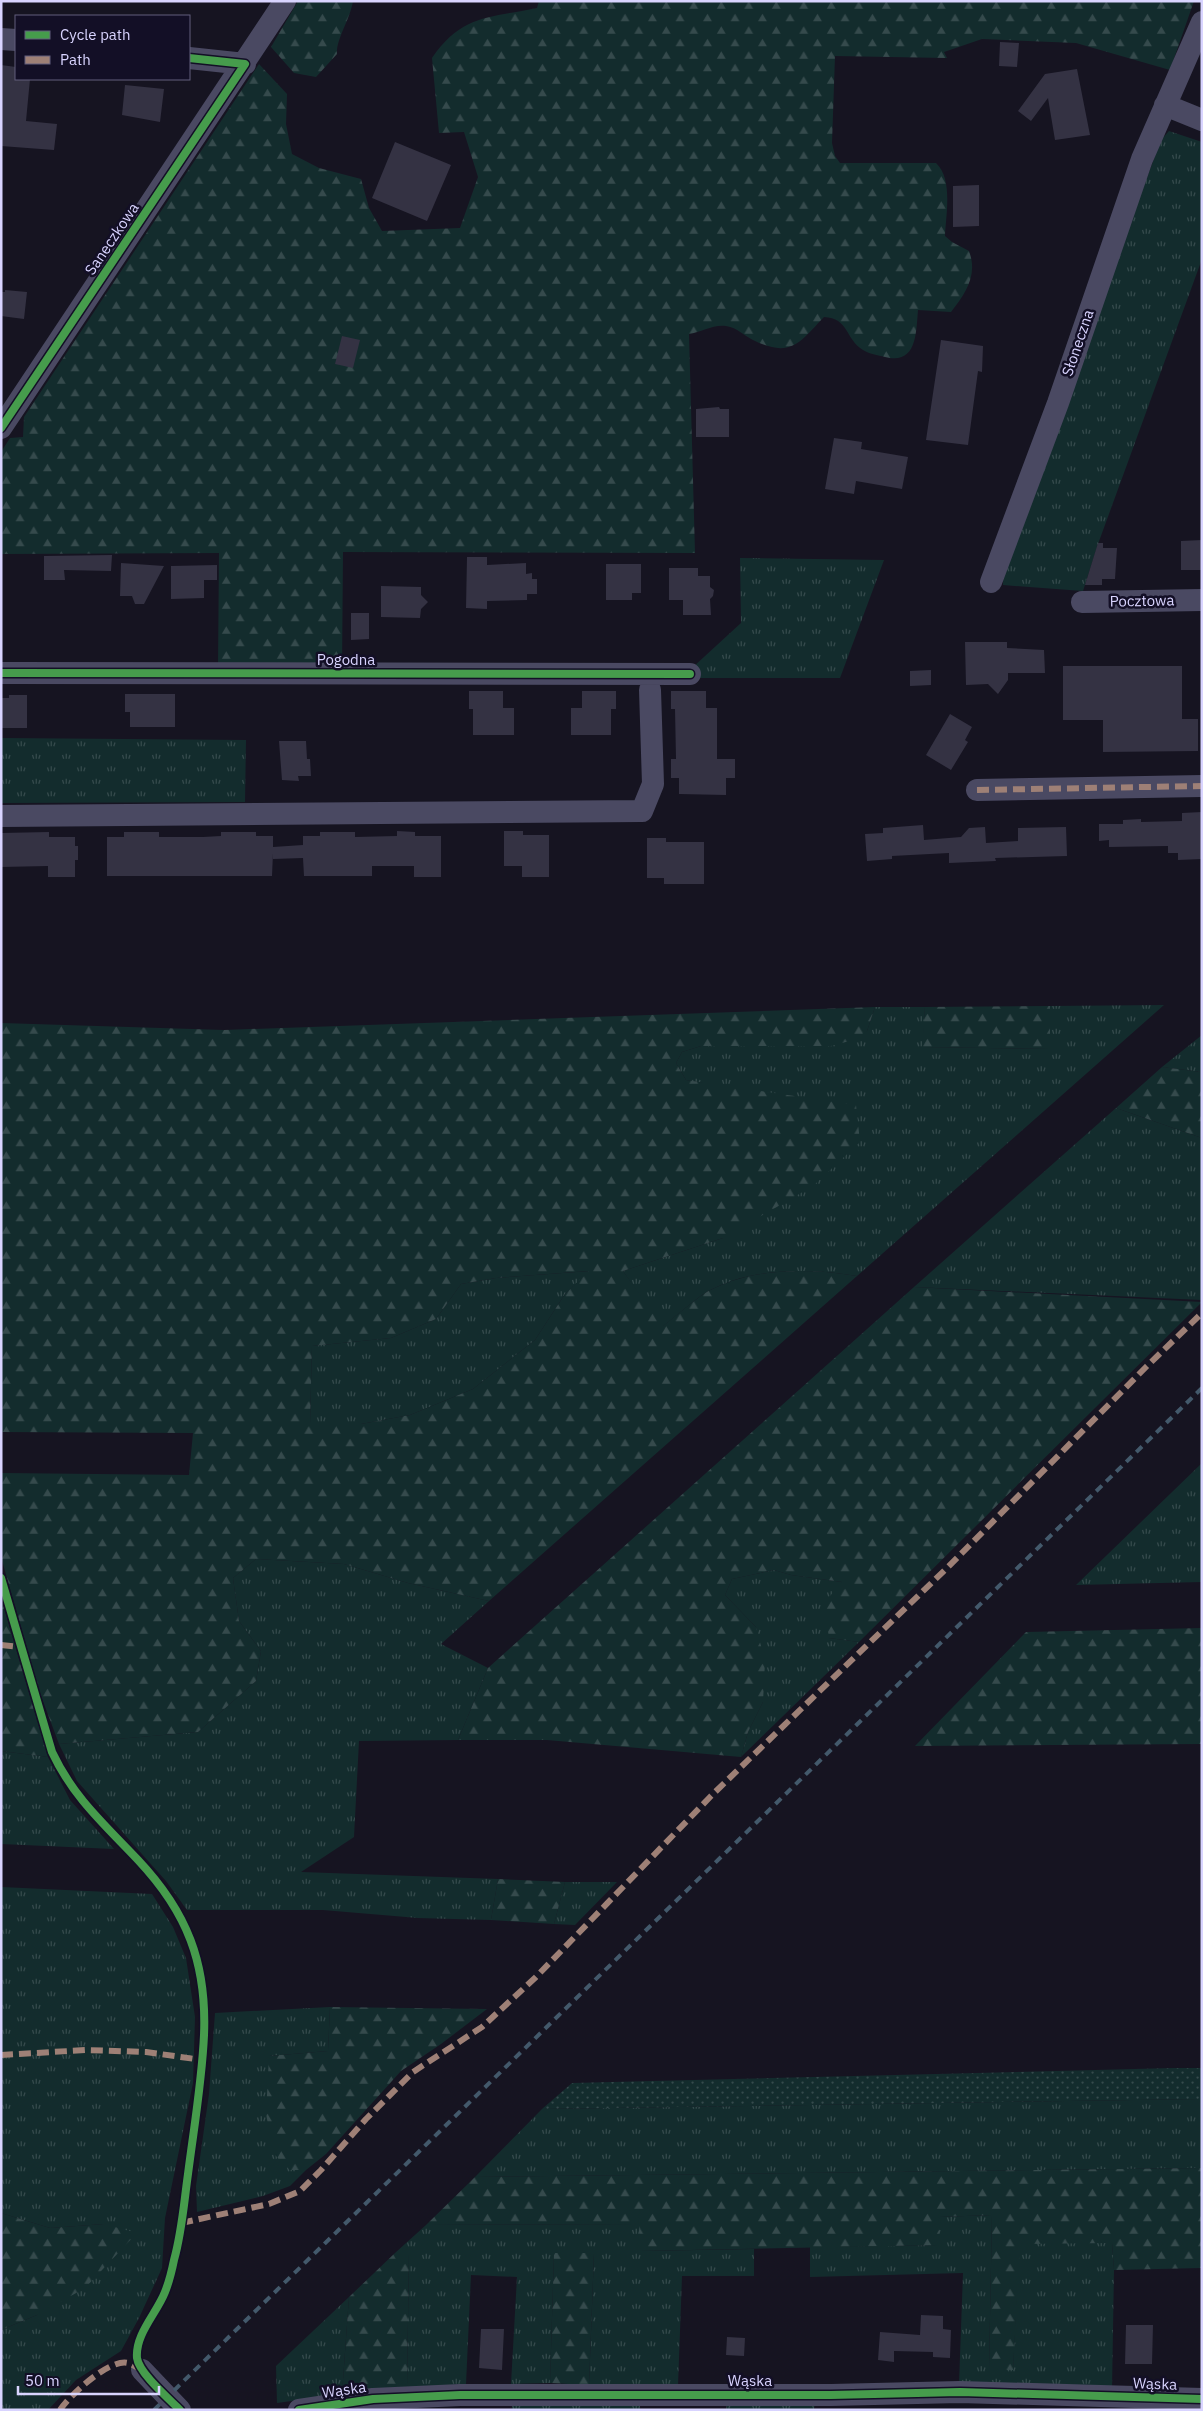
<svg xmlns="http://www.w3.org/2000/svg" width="1203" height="2411" font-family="'IBM Plex Sans',sans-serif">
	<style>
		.grass { fill: url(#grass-tufts) }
		.forest { fill: url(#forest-firs); fill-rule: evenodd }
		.garden { fill: url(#garden-dots) }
		.building { fill: #343243 }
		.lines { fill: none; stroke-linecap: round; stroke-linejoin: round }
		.minor { stroke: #4a4962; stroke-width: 22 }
		.rail { stroke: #43596b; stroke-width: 4; stroke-dasharray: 8 6; stroke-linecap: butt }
		.quiet { stroke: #9e8076; stroke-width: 6; stroke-dasharray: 12 6; stroke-linecap: butt }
		.cycleway-casing { stroke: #130f26; stroke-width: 11 }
		.cycleway { stroke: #469c4c; stroke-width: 8 }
		.labels { text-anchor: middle; stroke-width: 5; stroke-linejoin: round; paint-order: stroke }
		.street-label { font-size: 15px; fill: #d9d4ff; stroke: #130f26 }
	</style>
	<defs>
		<pattern id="grass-tufts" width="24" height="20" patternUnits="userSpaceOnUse" patternTransform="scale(1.25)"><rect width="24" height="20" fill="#132c2d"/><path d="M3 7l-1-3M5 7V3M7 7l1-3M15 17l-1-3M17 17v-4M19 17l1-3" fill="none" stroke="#354a4c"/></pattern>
		<pattern id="forest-firs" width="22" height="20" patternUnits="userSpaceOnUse" patternTransform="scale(1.25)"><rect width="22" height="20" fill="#132c2d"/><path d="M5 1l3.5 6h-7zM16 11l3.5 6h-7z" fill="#354a4c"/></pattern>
		<pattern id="garden-dots" width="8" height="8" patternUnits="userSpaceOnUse" patternTransform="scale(1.25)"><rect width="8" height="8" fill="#132c2d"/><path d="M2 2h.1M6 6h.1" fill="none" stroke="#354a4c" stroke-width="1.8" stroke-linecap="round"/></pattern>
	</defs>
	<rect width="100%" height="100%" fill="#161421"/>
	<path class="grass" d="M 1169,131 L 1202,142 L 1202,259 L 1098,544 L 1083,591 L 1003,585 L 1004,560 L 1161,140 Z
		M 740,558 L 884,560 L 840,678 L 697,678 L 692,668 L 741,623 Z
		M 1,738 L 246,740 L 245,802 L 1,803 Z
		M 1164,1005 L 857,1276 C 808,1268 745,1267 702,1295 C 688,1305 676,1316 662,1327 L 623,1271 L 723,1238 L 720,1086 L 686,1080 L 676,1063 L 682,1052 L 701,1046 L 867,1031 L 875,1007 L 925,1007 L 923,1047 L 1049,1049 L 1050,1006 Z
		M 1202,1035 L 1202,1072 L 1162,1067 Z
		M 1116,1108 L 1202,1138 L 1202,1300 L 914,1287 Z
		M 590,1271 L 565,1294 L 535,1340 L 473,1389 L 410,1415 L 361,1424 L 310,1424 L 312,1346 L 391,1338 L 436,1319 L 461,1284 L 496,1278 Z
		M 1202,1463 L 1202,1582 L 1076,1585 Z
		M 256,1559 L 344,1564 L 408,1583 L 489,1601 L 441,1644 L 488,1668 L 458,1740 L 359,1741 L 354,1837 L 301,1872 L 498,1879 L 491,1920 L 418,1918 L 323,1910 L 187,1910 L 166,1881 L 77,1781 L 59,1744 L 198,1732 L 256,1681 L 261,1651 L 239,1621 L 233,1578 Z
		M 774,1570 L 791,1575 L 842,1582 L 829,1638 L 859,1642 L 741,1757 L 748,1732 L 763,1702 L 756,1627 L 725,1595 L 732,1579 Z
		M 1,1751 L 48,1757 L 70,1800 L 114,1849 L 1,1844 Z
		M 565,1882 L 617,1882 L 575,1925 L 554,1924 Z
		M 1,1887 L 152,1894 L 173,1927 L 186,1958 L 195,2017 L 193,2083 L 165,2218 L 162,2268 L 139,2318 L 121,2351 L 76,2380 L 48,2410 L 1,2410 L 1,2330 L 37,2315 L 104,2224 L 50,2228 L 1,2213 Z
		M 330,2007 L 328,2051 L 269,2056 L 290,2169 L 306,2170 L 290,2186 L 263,2196 L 197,2212 L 196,2186 L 209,2094 L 215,2013 Z
		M 1202,2099 L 1202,2168 L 475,2177 L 542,2109 Z
		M 992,2215 L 989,2368 L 1013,2369 L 1019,2243 L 1112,2243 L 1114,2270 L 1112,2389 L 959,2384 L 963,2273 L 810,2277 L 810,2247 L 939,2245 L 939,2217 Z
		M 640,2224 L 640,2251 L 754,2249 L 754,2276 L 682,2276 L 678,2386 L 589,2385 L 594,2254 L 554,2254 L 550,2383 L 511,2384 L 517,2277 L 471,2275 L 466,2384 L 407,2388 L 409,2254 L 395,2253 L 426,2225 Z
		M 349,2297 L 342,2394 L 277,2403 L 276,2366 Z
		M 815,2402 L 814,2410 L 726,2410 L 727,2403 Z
		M 640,2403 L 640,2410 L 512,2410 L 512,2404 Z"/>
	<path class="forest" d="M 298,1 L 353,1 C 350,20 336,39 337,54 L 316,77 L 294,73 L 271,47 Z
		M 539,1 L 1194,1 L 1170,70 L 1076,43 L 982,39 L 944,52 L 947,58 L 835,56 L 832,143 L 835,156 L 840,163 L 936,163 C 953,179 946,214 945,236 L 952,242 L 969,251 C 978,275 966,293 951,312 L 918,310 C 916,333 917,365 885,357 C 878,355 869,354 863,350 C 845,339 849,318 824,317 C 800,342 791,359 753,340 C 743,335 738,328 726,326 C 714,324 701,332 689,334 L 695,553 L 343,552 L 342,669 L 218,668 L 219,553 L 1,554 L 1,452 L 10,438 L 23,437 L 24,417 L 259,64 L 287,94 L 286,124 L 292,154 L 319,168 L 361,179 L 369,208 L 382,231 L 460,228 L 478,177 L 464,132 L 439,133 L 432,58 C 462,14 490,18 537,8 Z
		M 1050,1006 L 1050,1049 L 922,1047 L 925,1007 Z
		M 875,1007 L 867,1031 L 853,1040 L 831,1046 L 701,1046 L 682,1052 L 676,1063 L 686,1080 L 856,1105 L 860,1142 L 813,1186 L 723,1238 L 623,1271 L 663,1326 C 676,1316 688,1305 702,1295 C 746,1267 808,1268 857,1276 L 489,1601 L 408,1583 L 344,1564 L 256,1559 L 233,1578 L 239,1621 L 261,1651 L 256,1681 L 198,1732 L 59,1744 L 40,1693 L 1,1557 L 1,1473 L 189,1475 L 193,1433 L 1,1432 L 1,1023 L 224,1030 ZM 589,1271 L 565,1294 L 535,1340 L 473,1389 L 410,1415 L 361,1424 L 310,1424 L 312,1346 L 391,1338 L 436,1319 L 461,1284 L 496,1278 Z
		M 1162,1067 L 1202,1072 L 1202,1138 L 1116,1108 Z
		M 914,1287 L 1202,1302 L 859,1642 L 829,1638 L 824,1603 L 842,1582 L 791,1575 L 774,1570 L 732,1579 L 725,1595 L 756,1627 L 765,1661 L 763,1702 L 748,1732 L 741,1757 L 547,1740 L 458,1740 L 488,1668 Z
		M 1,1598 L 48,1757 L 1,1751 Z
		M 1202,1628 L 1202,1744 L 915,1746 L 1026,1632 Z
		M 498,1879 L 565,1882 L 554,1924 L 491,1920 Z
		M 330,2007 L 487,2009 L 441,2044 L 401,2071 L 326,2154 L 306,2170 L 290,2170 L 274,2154 L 266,2114 L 269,2056 L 328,2051 Z
		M 1202,2168 L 1202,2268 L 1114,2270 L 1112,2243 L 1020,2244 L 1013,2370 L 989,2369 L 992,2215 L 939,2217 L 939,2245 L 640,2251 L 639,2224 L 426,2225 L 475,2177 Z
		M 1,2213 L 50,2228 L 104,2224 L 137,2233 L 85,2288 L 37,2315 L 1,2330 Z
		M 395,2253 L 409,2253 L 407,2388 L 342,2394 L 349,2297 Z
		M 554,2253 L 594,2253 L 589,2385 L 550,2383 Z"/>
	<path class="garden" d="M 1174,2068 L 1202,2068 L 1202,2099 L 542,2109 L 572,2083 Z"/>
	<path class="building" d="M 1000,42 L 1019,43 L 1017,67 L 999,66 Z
		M 1,65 L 16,67 L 16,79 L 30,79 L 26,121 L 57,124 L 54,150 L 1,146 Z
		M 1077,69 L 1090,135 L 1055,140 L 1048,98 L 1031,121 L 1018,111 L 1045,74 Z
		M 125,85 L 164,89 L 160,122 L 122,115 Z
		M 395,142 L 451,165 L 427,221 L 372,198 Z
		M 979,185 L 979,226 L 953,227 L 953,186 Z
		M 5,290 L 27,292 L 24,319 L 1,316 L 1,292 L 5,292 Z
		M 342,336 L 360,340 L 353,368 L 335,364 Z
		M 941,340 L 983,346 L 982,372 L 978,371 L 968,445 L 926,440 Z
		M 719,407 L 720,409 L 729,409 L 729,437 L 696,437 L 696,409 Z
		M 834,438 L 862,442 L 861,449 L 908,457 L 902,489 L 856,481 L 854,494 L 825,489 Z
		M 1202,540 L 1202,570 L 1181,570 L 1181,541 Z
		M 1098,543 L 1103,543 L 1103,548 L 1117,548 L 1115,579 L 1102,579 L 1102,585 L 1085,585 Z
		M 112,555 L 111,571 L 64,570 L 65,580 L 44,580 L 44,556 Z
		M 467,557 L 487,557 L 487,565 L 526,563 L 526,574 L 532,573 L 532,579 L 537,579 L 537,594 L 527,594 L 527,600 L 487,601 L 487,609 L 466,608 Z
		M 121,563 L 164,566 L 144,604 L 135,604 L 132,596 L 120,596 Z
		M 606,564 L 641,564 L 641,593 L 632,593 L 632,600 L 606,600 Z
		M 217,565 L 217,580 L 204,580 L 204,598 L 171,599 L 171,566 Z
		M 669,568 L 698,568 L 698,576 L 710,576 L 710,587 L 714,590 L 713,596 L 710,599 L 711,615 L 683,615 L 683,600 L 669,600 Z
		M 381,586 L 421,587 L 421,595 L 428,602 L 421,609 L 420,618 L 381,617 Z
		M 351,613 L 369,613 L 369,639 L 351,640 Z
		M 965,642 L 1007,642 L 1007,648 L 1044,650 L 1045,673 L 1008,673 L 1008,680 L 998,694 L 988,684 L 966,685 Z
		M 1063,666 L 1182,666 L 1182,719 L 1198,719 L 1198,751 L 1103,752 L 1103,720 L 1063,720 Z
		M 931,670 L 931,685 L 910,686 L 910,671 Z
		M 469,691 L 503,691 L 503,708 L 514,708 L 514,735 L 473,735 L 473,709 L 469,709 Z
		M 582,691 L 616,691 L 616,709 L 611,709 L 611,735 L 571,735 L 571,708 L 582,708 Z
		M 671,691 L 706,691 L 706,708 L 717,708 L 717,759 L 735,759 L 735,778 L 726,778 L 726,795 L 679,794 L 679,778 L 671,778 L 671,759 L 676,759 L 675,709 L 671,709 Z
		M 125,694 L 175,694 L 175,727 L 130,727 L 130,712 L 125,712 Z
		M 9,695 L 27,695 L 27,728 L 1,728 L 1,698 L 9,698 Z
		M 950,714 L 972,727 L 965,740 L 968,742 L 951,770 L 926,755 Z
		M 279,741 L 306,741 L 307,759 L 310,759 L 311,776 L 298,776 L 299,781 L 282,780 Z
		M 1202,812 L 1202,859 L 1178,860 L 1178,853 L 1168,853 L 1168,846 L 1109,847 L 1109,840 L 1099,841 L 1099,824 L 1123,824 L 1123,820 L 1141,819 L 1141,822 L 1182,821 L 1182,813 Z
		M 923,825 L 924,840 L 961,837 L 969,828 L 985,827 L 986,843 L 1018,841 L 1018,828 L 1066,827 L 1067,856 L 995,858 L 996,861 L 949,863 L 949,853 L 892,856 L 892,859 L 867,861 L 865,834 L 883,833 L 883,828 Z
		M 397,831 L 415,832 L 415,836 L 441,836 L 441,877 L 414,877 L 414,866 L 372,866 L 372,876 L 304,876 L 303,858 L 273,859 L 273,853 L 272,876 L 107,876 L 107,837 L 124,837 L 124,832 L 159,832 L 159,837 L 203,837 L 221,836 L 221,832 L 256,832 L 256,836 L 273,836 L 273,847 L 303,845 L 303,836 L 320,836 L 320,832 L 355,832 L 355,837 L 397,836 Z
		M 504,831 L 523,831 L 523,835 L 549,835 L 549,877 L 522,877 L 522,866 L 504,866 Z
		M 49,832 L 49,837 L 75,837 L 75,846 L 78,846 L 78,860 L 75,860 L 75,877 L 48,877 L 48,866 L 1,867 L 1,833 Z
		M 647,838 L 666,838 L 666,842 L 704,842 L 704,884 L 664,884 L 664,878 L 647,878 Z
		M 921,2315 L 943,2316 L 943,2329 L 951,2330 L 950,2358 L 933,2357 L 933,2352 L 894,2351 L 894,2362 L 878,2360 L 880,2332 L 920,2335 Z
		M 1126,2325 L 1153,2325 L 1152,2364 L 1125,2364 Z
		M 481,2329 L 504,2329 L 502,2370 L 479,2368 Z
		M 727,2337 L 745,2338 L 744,2356 L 726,2355 Z"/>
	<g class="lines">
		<path class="minor" d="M 1,39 L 16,40
			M 189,58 L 245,64
			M 1165,105 L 1202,120
			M 1,428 L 285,1
			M 991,582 L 1058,403 L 1142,159 L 1202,22
			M 1082,602 L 1202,600
			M 1,673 L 690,674
			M 977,790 L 1202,786
			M 1,816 L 642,811 L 653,784 L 650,690
			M 142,2370 L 180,2410
			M 299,2410 L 373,2399 L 460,2395 L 831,2395 L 960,2392 L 1202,2399"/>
		<path class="rail" d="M 154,2410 L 1202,1388"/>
		<path class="quiet" d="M 977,790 L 1202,786
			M 1,1645 L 20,1647
			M 1,2055 L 86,2050 L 146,2052 L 202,2060
			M 181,2223 L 269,2204 L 300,2191 L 321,2170 L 366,2119 L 413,2072 L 482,2027 L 536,1977 L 711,1796 L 948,1567 L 1147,1366 L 1202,1313
			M 60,2410 C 70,2395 110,2358 128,2363 C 133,2365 138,2368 142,2370"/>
		<g class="cycleway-casing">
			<path id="cycleway" d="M 1,428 L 245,64 L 189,58
				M 1,673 L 690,674
				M 1,1578 L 52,1752 C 73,1797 104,1824 138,1860 C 187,1912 207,1963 204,2035 C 202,2081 194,2127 188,2174 C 184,2202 182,2232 174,2260 C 172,2270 169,2282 165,2292 C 157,2313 135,2334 137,2358 C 139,2373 168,2398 180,2410
				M 299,2410 L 373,2399 L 460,2395 L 831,2395 L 960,2392 L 1202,2399"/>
		</g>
		<use href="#cycleway" class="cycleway"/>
	</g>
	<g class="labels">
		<g class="street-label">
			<text transform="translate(112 239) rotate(-56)" y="5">Saneczkowa</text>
			<text transform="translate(1078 343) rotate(-71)" y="5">Słoneczna</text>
			<text transform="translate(1142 601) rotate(-1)" y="5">Pocztowa</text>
			<text x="346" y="665">Pogodna</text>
			<text x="750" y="2386">Wąska</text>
			<text transform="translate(1155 2384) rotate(2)" y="5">Wąska</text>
			<text transform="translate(344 2390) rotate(-8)" y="5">Wąska</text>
		</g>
	</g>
	<rect width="1203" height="2411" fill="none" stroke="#d9d4ff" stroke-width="5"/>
	<rect x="15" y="15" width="175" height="65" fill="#130f26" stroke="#625e7d"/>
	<rect x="25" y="31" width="25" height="8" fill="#469c4c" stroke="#625e7d"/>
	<text x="60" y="40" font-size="15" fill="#d9d4ff">Cycle path</text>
	<rect x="25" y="56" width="25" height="8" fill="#9e8076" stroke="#625e7d"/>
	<text x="60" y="65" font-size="15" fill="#d9d4ff">Path</text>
	<path d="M18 2386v8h141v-8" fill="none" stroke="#d9d4ff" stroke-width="2.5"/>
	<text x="25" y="2386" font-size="15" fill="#d9d4ff" stroke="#130f26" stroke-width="4" paint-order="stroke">50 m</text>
</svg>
